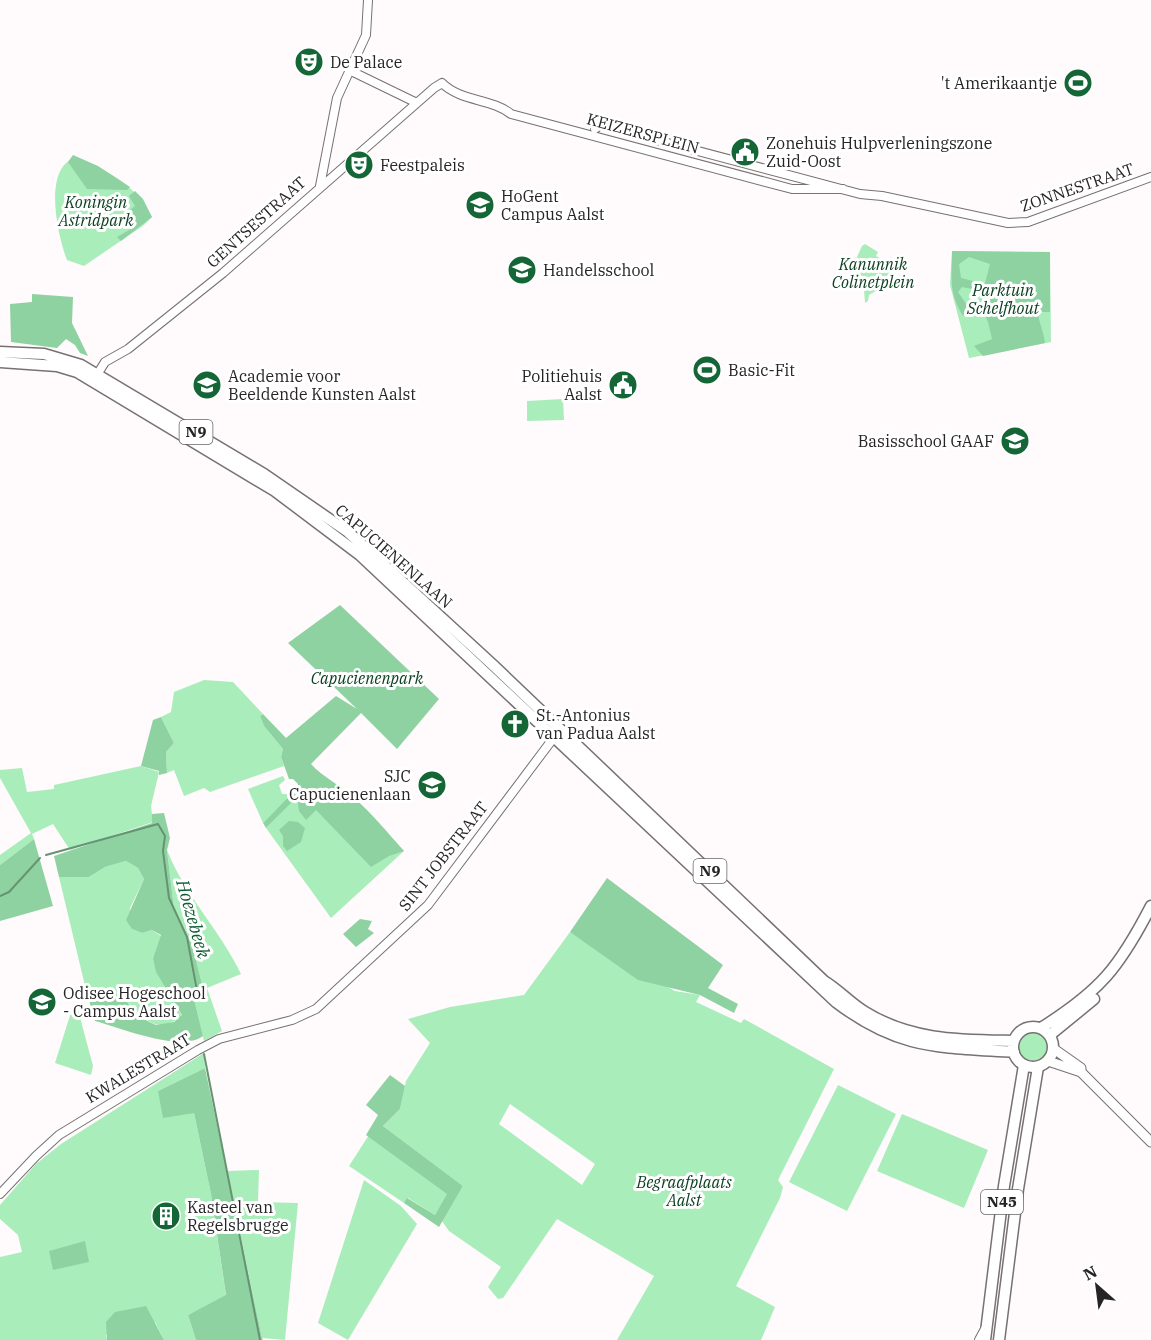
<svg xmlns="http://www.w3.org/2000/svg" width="1151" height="1340" font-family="'IBM Plex Serif',serif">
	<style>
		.green { fill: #a9edbb; fill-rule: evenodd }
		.forest { fill: #8ed2a1 }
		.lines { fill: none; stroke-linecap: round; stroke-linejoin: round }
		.stream { stroke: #669472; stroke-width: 2 }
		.tertiary-casing { stroke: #787172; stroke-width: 10 }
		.secondary-casing { stroke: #787172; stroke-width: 11 }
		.primary-casing { stroke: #787172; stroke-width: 13 }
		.trunk-casing { stroke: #787172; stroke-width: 13 }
		.tertiary { stroke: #fff; stroke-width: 8 }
		.secondary { stroke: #fff; stroke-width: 9 }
		.primary { stroke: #fff; stroke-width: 10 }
		.trunk { stroke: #fff; stroke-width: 10 }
		.labels { text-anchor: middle; stroke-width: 6; stroke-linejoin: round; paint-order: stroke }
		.shield { fill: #fff; stroke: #676666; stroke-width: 1.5 }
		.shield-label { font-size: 15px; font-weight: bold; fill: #262424 }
		.poi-label { font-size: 16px; fill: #262424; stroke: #fff; text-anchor: start }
		.street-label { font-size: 16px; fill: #262424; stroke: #fff }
		.park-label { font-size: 16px; font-style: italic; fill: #0c4021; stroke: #fff }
		.water-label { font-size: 18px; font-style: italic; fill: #0e5c30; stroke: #fff }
	</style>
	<rect width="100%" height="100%" fill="#fffafb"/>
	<path class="green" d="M 75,158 C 108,170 136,185 152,217 L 144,225 L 84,266 L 67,260 C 58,237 42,168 75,158 Z
		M 865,244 L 878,252 L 876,256 L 891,264 L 894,272 L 891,282 L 869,295 L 868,301 L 865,303 L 864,289 L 851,270 L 862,246 Z
		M 952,251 L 1050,252 L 1051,342 L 969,358 L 950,285 Z
		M 563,399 L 564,420 L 527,421 L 527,401 Z
		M 204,680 L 233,682 L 263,714 L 260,716 L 264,726 L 283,749 L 281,757 L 284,766 L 210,792 L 204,788 L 184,796 L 174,770 L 167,773 L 166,752 L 174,743 L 161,717 L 171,712 L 174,692 Z
		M 141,766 L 159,772 L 151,806 L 153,822 L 70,850 L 53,824 L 32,834 L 34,839 L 0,865 L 0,855 L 31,833 L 0,778 L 0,770 L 22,768 L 27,792 L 54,789 L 54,785 Z
		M 320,773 L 350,794 L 404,851 L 331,918 L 266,828 Z
		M 283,776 L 285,780 L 279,785 L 282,794 L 287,794 L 297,788 L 263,823 L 248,789 Z
		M 167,850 C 185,896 220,930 241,974 L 207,988 L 222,1031 L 204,1041 L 193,995 L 204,992 L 192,944 L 174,909 Z
		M 126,861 L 138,868 L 144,879 L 130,908 L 132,929 L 142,933 L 152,930 L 161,936 L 153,958 L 182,1016 C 147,1043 138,1001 110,990 C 102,987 93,989 86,990 L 59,877 L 89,877 L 105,867 Z
		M 570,932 L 675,991 L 700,995 L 696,1002 L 741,1023 L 744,1019 L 834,1069 L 778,1180 L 783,1187 L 780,1198 L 736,1286 L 775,1307 L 761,1340 L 617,1340 L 654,1276 L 557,1219 L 503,1298 L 498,1299 L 488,1287 L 501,1267 L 449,1231 L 442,1221 L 463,1186 L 383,1126 L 400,1109 L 406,1081 L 430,1043 L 408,1019 L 450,1007 L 524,995 ZM 510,1104 L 595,1164 L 582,1185 L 499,1124 Z
		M 73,1006 L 77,1006 L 93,1066 L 91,1075 L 55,1063 Z
		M1018 1046a15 15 0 1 1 30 0a15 15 0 1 1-30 0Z
		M 204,1053 L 205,1068 L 158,1091 L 194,1113 L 211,1194 L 226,1296 L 188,1315 L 196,1340 L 164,1340 L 155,1322 L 106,1335 L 107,1340 L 0,1340 L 0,1257 L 22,1252 L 18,1235 L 0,1219 L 0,1205 L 36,1164 L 61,1144 Z
		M 838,1085 L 896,1114 L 847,1211 L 789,1182 Z
		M 902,1114 L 988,1150 L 964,1208 L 877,1171 Z
		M 369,1135 L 448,1194 L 435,1215 L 408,1198 L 404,1203 L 349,1166 Z
		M 259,1170 L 258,1202 L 298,1203 L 285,1340 L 262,1338 L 227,1171 Z
		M 364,1180 L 401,1206 L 417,1224 L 348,1340 L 318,1323 Z"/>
	<path class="forest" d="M 73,155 L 98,166 L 130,187 L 127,190 L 87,189 L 68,162 Z
		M 135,191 L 143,199 L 152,217 L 121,241 L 117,237 L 131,229 L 126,213 L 135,206 L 129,196 Z
		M 952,251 L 1050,252 L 1050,312 L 1038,312 C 1038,320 1044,332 1045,343 L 983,356 L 974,346 L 992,339 L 988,322 L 980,303 L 990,264 L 969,257 L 959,264 L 961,278 L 981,283 L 977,290 L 962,287 L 958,292 L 969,308 L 963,316 C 948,291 952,278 952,251 Z
		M 32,294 L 73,297 L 72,323 L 88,356 L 80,353 L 75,345 L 66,339 L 57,348 L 11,342 L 10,304 L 32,302 Z
		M 340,605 L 439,699 L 397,749 L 361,713 L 311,764 C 324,778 338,784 352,796 C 371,812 387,832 404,851 L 389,856 L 371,867 L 316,810 L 306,820 L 299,811 L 297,797 L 266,828 L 263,823 L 297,788 L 298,784 L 293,779 L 289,779 L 281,757 L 283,749 L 264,726 L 260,716 L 263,714 L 286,738 L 336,696 L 357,709 L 288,643 Z
		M 161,717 L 174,743 L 166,752 L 167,773 L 159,775 L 159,771 L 141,766 L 153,720 Z
		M 164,813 L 170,838 L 167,850 L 174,909 L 192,944 L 204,992 L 193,995 L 203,1036 C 180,1053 122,1028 95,1021 L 86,990 C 133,984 122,1012 156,1025 L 174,1022 L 182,1015 L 156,972 L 153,958 L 161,935 L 152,930 L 142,933 L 132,929 L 126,920 L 144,879 L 138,868 L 126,861 L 105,867 L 89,877 L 59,877 L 54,856 L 152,823 L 152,814 Z
		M 289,821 L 298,822 L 305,828 L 301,842 L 287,851 L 283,846 L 283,836 L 279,830 Z
		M 34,839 L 53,906 L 0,921 L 0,865 Z
		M 607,878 L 723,965 L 708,988 L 738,1004 L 734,1013 L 700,995 L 638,980 L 570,932 Z
		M 360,919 L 372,921 L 368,929 L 374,933 L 356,947 L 343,934 Z
		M 205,1068 L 262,1338 L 263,1340 L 196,1340 L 188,1315 L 226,1295 L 211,1194 L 194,1113 L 163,1118 L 158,1091 Z
		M 390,1075 L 405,1086 L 400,1109 L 383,1126 L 463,1186 L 439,1227 L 404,1203 L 407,1198 L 435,1215 L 447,1194 L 366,1135 L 378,1115 L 366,1105 Z
		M 85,1241 L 89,1262 L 53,1270 L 49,1251 Z
		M 146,1306 L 164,1340 L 107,1340 L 106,1322 L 115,1312 Z"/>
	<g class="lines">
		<path class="stream" d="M 46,855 L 158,824 L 165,836 L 163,851 L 169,898 L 187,937 L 198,996
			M 0,896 L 9,892 L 40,858
			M 204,1054 L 260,1340"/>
		<g class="tertiary-casing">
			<path id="tertiary" d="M 349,70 L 417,103
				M 595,129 L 600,125 L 860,194 L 882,196 L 1008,223 L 1028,222 L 1151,177
				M 320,186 L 337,98 L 366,35 L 368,0
				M 95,378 L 105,362 L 128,349 L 223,273 L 434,88 L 442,83 C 461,102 491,98 511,114 L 792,189 L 843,189
				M 0,1194 L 36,1156 L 59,1135 L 198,1050 L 219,1039 L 292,1020 L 316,1009 L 428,905 L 555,736
				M 979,1340 L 985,1329"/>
		</g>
		<g class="secondary-casing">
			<path id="secondary" d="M 1054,1049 L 1081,1068 L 1081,1072 L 1151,1142
				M 1048,1061 L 1081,1072"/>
		</g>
		<g class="primary-casing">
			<path id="primary" d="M 0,352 L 44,354 L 81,365 L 264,474 L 348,532 L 494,666 L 824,981 C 839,990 850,1003 865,1012 C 912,1041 961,1040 1014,1041
				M 0,362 L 57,366 L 77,372 L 275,491 L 360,555 L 836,1002 C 899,1050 939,1047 1014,1052
				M1013 1047a20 20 0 1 1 40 0a20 20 0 1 1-40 0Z
				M 1041,1028 C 1100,991 1119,968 1151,906
				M 1050,1035 L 1094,999"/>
		</g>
		<g class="trunk-casing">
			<path id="trunk" d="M 985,1340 L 1004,1186 L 1024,1065
				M 999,1340 L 1018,1189 L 1038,1067"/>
		</g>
		<use href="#tertiary" class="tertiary"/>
		<use href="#secondary" class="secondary"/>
		<use href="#primary" class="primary"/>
		<use href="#trunk" class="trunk"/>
	</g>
	<defs>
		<g id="theatre-disc" transform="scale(1.5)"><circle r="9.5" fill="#156637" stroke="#fff"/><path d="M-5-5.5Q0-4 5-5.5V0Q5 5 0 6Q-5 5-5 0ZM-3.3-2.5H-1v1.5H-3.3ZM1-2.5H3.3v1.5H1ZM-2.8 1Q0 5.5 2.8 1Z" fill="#fff"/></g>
		<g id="stadium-disc" transform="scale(1.5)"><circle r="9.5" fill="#156637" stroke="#fff"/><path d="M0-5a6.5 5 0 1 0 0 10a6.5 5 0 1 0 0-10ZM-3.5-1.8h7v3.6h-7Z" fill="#fff"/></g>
		<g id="civic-disc" transform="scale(1.5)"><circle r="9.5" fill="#156637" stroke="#fff"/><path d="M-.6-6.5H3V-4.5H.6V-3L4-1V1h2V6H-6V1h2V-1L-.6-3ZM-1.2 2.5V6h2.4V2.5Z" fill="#fff"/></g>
		<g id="university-disc" transform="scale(1.5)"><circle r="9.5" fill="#156637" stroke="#fff"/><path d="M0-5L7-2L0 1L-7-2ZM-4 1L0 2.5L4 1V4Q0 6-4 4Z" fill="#fff"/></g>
		<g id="school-disc" transform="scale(1.5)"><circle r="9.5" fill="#156637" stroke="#fff"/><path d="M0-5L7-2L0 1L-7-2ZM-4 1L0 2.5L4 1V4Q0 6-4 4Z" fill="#fff"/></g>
		<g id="church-disc" transform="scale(1.5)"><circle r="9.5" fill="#156637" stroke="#fff"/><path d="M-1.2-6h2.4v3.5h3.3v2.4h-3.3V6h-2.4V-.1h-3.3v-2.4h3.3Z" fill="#fff"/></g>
		<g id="building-disc" transform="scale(1.5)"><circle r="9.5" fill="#156637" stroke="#fff"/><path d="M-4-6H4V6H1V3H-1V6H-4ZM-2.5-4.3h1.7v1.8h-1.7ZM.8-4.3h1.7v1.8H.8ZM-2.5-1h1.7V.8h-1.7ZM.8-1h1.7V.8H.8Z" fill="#fff"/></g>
	</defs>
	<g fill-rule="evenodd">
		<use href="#theatre-disc" x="309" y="62"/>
		<use href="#stadium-disc" x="1078" y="83"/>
		<use href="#civic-disc" x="745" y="152"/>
		<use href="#theatre-disc" x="359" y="165"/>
		<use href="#university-disc" x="480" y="205"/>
		<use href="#school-disc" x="522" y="270"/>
		<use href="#stadium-disc" x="707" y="370"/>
		<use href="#school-disc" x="207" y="385"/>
		<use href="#civic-disc" x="623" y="385"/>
		<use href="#school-disc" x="1015" y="441"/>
		<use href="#church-disc" x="515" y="724"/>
		<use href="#school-disc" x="432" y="785"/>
		<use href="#university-disc" x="42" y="1002"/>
		<use href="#building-disc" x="166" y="1216"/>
	</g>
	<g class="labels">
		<g class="shield">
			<rect x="179.5" y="420" width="33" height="24" rx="4.5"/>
			<rect x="693.5" y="859" width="33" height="24" rx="4.5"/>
			<rect x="981" y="1190" width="42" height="24" rx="4.5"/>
		</g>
		<g class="shield-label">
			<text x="196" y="437">N9</text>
			<text x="710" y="876">N9</text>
			<text x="1002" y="1207">N45</text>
		</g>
		<g class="poi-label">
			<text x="330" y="68">De Palace</text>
			<text x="1057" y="89" text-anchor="end">'t Amerikaantje</text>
			<text x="766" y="149">Zonehuis Hulpverleningszone<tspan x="766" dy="18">Zuid-Oost</tspan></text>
			<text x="380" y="171">Feestpaleis</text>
			<text x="501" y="202">HoGent<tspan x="501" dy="18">Campus Aalst</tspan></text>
			<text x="543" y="276">Handelsschool</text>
			<text x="728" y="376">Basic-Fit</text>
			<text x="228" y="382">Academie voor<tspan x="228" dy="18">Beeldende Kunsten Aalst</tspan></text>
			<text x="602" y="382" text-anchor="end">Politiehuis<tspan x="602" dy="18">Aalst</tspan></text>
			<text x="994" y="447" text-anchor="end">Basisschool GAAF</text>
			<text x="536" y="721">St.-Antonius<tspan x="536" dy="18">van Padua Aalst</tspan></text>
			<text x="411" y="782" text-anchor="end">SJC<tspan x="411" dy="18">Capucienenlaan</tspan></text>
			<text x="63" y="999">Odisee Hogeschool<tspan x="63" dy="18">- Campus Aalst</tspan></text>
			<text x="187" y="1213">Kasteel van<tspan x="187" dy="18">Regelsbrugge</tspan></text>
		</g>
		<g class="street-label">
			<text transform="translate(643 133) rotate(15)" y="6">KEIZERSPLEIN</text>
			<text transform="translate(1077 187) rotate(-19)" y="6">ZONNESTRAAT</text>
			<text transform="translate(256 222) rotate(-42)" y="6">GENTSESTRAAT</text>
			<text transform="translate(394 556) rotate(41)" y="6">CAPUCIENENLAAN</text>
			<text transform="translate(443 856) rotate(-52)" y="6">SINT JOBSTRAAT</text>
			<text transform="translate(138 1068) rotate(-31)" y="6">KWALESTRAAT</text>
		</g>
		<g class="park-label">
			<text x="96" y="208">Koningin<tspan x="96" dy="18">Astridpark</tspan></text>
			<text x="873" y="270">Kanunnik<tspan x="873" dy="18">Colinetplein</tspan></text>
			<text x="1003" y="296">Parktuin<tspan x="1003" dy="18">Schelfhout</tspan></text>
			<text x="367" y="684">Capucienenpark</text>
			<text x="684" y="1188">Begraafplaats<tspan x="684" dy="18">Aalst</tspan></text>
		</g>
		<g class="water-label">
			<text transform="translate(193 919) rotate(74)" y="6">Hoezebeek</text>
		</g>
	</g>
	<g transform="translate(1097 1286) rotate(332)" stroke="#ffffff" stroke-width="4.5" paint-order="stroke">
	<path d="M0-4.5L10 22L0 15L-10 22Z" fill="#262424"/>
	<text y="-9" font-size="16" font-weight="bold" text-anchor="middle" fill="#262424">N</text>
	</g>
</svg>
